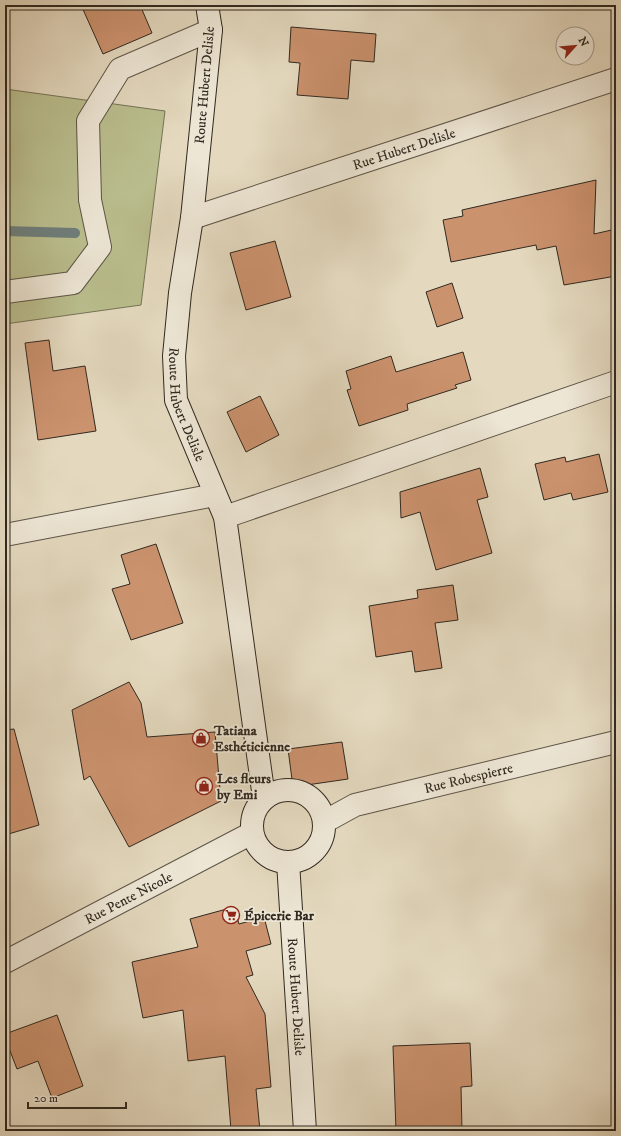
<svg xmlns="http://www.w3.org/2000/svg" width="621" height="1136" font-family="'IM FELL DW Pica',serif">
	<style>
		.green { fill: #babe8e; stroke: #767457 }
		.lines { fill: none; stroke-linecap: round; stroke-linejoin: round }
		.stream { stroke: #6f7f7c; stroke-width: 10 }
		.building { fill: #cb926e; stroke: #312920 }
		.minor-casing { stroke: #5e5548; stroke-width: 24 }
		.secondary-casing { stroke: #312920; stroke-width: 24 }
		.minor { stroke: #ede6d5; stroke-width: 22 }
		.secondary { stroke: #ede6d5; stroke-width: 22 }
		.labels { text-anchor: middle; stroke-width: 3.5; stroke-linejoin: round; paint-order: stroke }
		.street-label { font-size: 14px; fill: #312920; stroke: #ede6d5 }
		.poi-label { font-size: 14px; font-weight: bold; fill: #312920; stroke: #ede6d5; text-anchor: start }
	</style>
	<rect width="100%" height="100%" fill="#e4d9bf"/>
	<filter id="stains"><feTurbulence type="fractalNoise" baseFrequency=".005" numOctaves="4"/><feColorMatrix values="0 0 0 0 .2 0 0 0 0 .09 0 0 0 0 .02 0 0 0 .5 -.17"/></filter>
	<radialGradient id="worn" r=".72"><stop offset=".6" stop-color="#630" stop-opacity="0"/><stop offset="1" stop-color="#630" stop-opacity=".3"/></radialGradient>
	<path class="green" d="M 5,89 L 165,111 L 141,305 L 5,324 Z"/>
	<g class="lines">
		<path class="stream" d="M 5,231 L 75,233"/>
	</g>
	<path class="building" d="M 81,5 L 140,5 L 152,33 L 103,54 Z
		M 291,27 L 376,34 L 374,62 L 351,60 L 348,99 L 297,95 L 300,63 L 289,62 Z
		M 596,180 L 594,234 L 616,229 L 616,276 L 564,285 L 556,246 L 537,250 L 536,245 L 451,262 L 443,220 L 463,216 L 462,210 Z
		M 275,241 L 291,297 L 246,310 L 230,253 Z
		M 452,283 L 463,318 L 437,327 L 426,292 Z
		M 49,340 L 53,371 L 85,366 L 96,431 L 38,440 L 25,343 Z
		M 463,352 L 471,380 L 455,385 L 457,388 L 407,404 L 408,410 L 359,426 L 347,390 L 351,389 L 346,371 L 391,356 L 396,372 Z
		M 260,396 L 279,435 L 246,452 L 227,412 Z
		M 599,454 L 608,492 L 573,500 L 571,493 L 544,500 L 535,464 L 565,457 L 566,462 Z
		M 480,468 L 488,497 L 477,500 L 492,553 L 436,570 L 420,512 L 401,518 L 400,492 Z
		M 156,544 L 183,623 L 131,640 L 112,589 L 130,584 L 121,555 Z
		M 453,585 L 458,620 L 435,623 L 442,668 L 415,672 L 412,651 L 376,657 L 369,606 L 418,598 L 417,590 Z
		M 129,682 L 141,703 L 147,737 L 215,732 L 221,801 L 129,847 L 90,776 L 84,780 L 72,710 Z
		M 14,729 L 39,825 L 5,835 L 5,730 Z
		M 342,742 L 348,779 L 293,787 L 288,749 Z
		M 234,907 L 239,924 L 264,917 L 271,944 L 246,951 L 253,975 L 246,977 L 265,1014 L 271,1087 L 256,1089 L 260,1131 L 231,1130 L 225,1056 L 188,1061 L 183,1010 L 143,1018 L 132,962 L 198,947 L 190,919 Z
		M 57,1015 L 83,1086 L 52,1098 L 38,1061 L 17,1069 L 5,1038 L 5,1034 Z
		M 470,1043 L 472,1086 L 461,1087 L 462,1131 L 396,1131 L 393,1046 Z"/>
	<g class="lines">
		<g class="minor-casing">
			<g id="minor">
				<path id="s1" d="M 192,218 L 616,79"/>
				<path d="M 5,292 L 73,283 L 100,247 L 90,200 L 88,121 L 120,69 L 211,30"/>
				<path d="M 225,517 L 616,382"/>
				<path d="M 5,535 L 215,495"/>
				<path id="s2" d="M 324,822 L 355,805 L 616,742"/>
				<path id="s3" d="M 5,962 L 252,833"/>
			</g>
		</g>
		<g class="secondary-casing">
			<g id="secondary">
				<path id="s4" d="M 207,5 L 211,30 L 192,218 L 180,293 L 174,356 L 176,400 L 225,517 L 264,798"/>
				<circle cx="288" cy="826" r="36"/>
				<path id="s5" d="M 288,862 L 305,1131"/>
			</g>
		</g>
		<use href="#minor" class="minor"/>
		<use href="#secondary" class="secondary"/>
	</g>
	<defs>
		<g id="shop-ring" transform="scale(0.9)"><circle r="9.5" fill="#ede6d5" stroke="#8f2418" stroke-width="1.5"/><path d="M-5-2.5h2.3a2.7 3.5 0 0 1 5.4 0H5L5.5 6h-11ZM-1.5-2.5h3a1.5 2.3 0 0 0-3 0Z" fill="#8f2418"/></g>
		<g id="supermarket-ring" transform="scale(0.9)"><circle r="9.5" fill="#ede6d5" stroke="#8f2418" stroke-width="1.5"/><path d="M-6-5.5h2.5l.6 2H6L4.5 2H-2.5L-4.4-4H-6ZM-1.5 3.2a1.3 1.3 0 1 0 .1 0ZM3 3.2a1.3 1.3 0 1 0 .1 0Z" fill="#8f2418"/></g>
	</defs>
	<g fill-rule="evenodd">
		<use href="#shop-ring" x="201" y="738"/>
		<use href="#shop-ring" x="204" y="786"/>
		<use href="#supermarket-ring" x="231" y="915"/>
	</g>
	<g class="labels">
		<g class="street-label">
			<text transform="translate(204 85) rotate(-85)" y="5">Route Hubert Delisle</text>
			<text dy="5" stroke="none"><textPath href="#s1" startOffset="223">Rue Hubert Delisle</textPath></text>
			<text dy="5" stroke="none"><textPath href="#s4" startOffset="404">Route Hubert Delisle</textPath></text>
			<text dy="5" stroke="none"><textPath href="#s2" startOffset="152">Rue Robespierre</textPath></text>
			<text dy="5" stroke="none"><textPath href="#s3" startOffset="139">Rue Pente Nicole</textPath></text>
			<text dy="5" stroke="none"><textPath href="#s5" startOffset="135">Route Hubert Delisle</textPath></text>
		</g>
		<g class="poi-label">
			<text x="214" y="735">Tatiana<tspan x="214" dy="16">Esthéticienne</tspan></text>
			<text x="217" y="783">Les fleurs<tspan x="217" dy="16">by Emi</tspan></text>
			<text x="244" y="920">Épicerie Bar</text>
		</g>
	</g>
	<rect width="621" height="1136" fill="none" stroke="#e4d9bf" stroke-width="20"/>
	<rect x="6" y="6" width="609" height="1124" fill="none" stroke="#312920" stroke-width="2"/>
	<rect x="10" y="10" width="601" height="1116" fill="none" stroke="#312920"/>
	<g transform="translate(575 46) rotate(63)"><circle r="19" fill="#ede6d5" stroke="#a29a8d"/>
	<path d="M0-3L7 15L0 10L-7 15Z" fill="#8f2418"/>
	<text y="-6" font-size="11" font-weight="bold" text-anchor="middle" fill="#312920">N</text>
	</g>
	<path d="M28 1102v6h98v-6" fill="none" stroke="#312920" stroke-width="2"/>
	<text x="34" y="1102" font-size="12" fill="#312920" stroke="#ede6d5" stroke-width="3" paint-order="stroke">20 m</text>
	<rect width="100%" height="100%" filter="url(#stains)"/>
	<rect width="100%" height="100%" fill="url(#worn)"/>
</svg>
